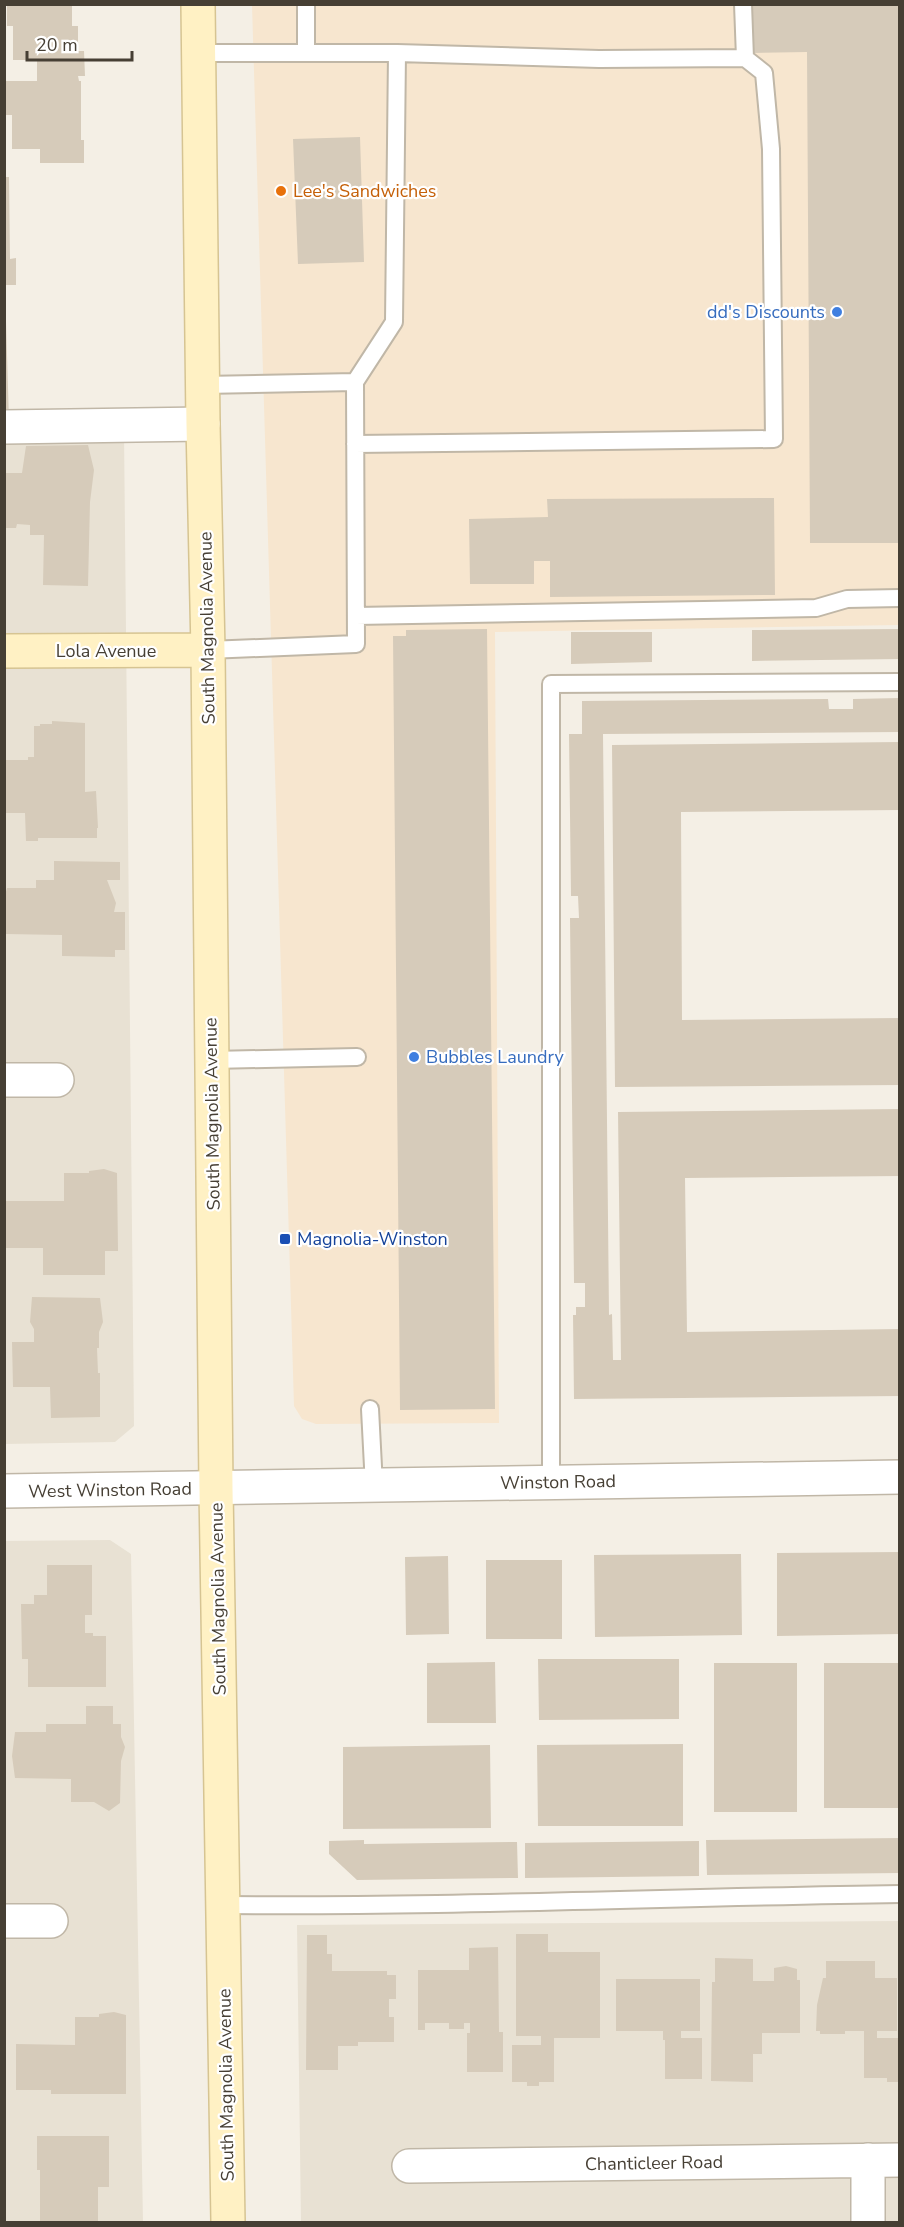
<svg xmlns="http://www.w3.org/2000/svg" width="904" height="2227" font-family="'Nunito Sans',sans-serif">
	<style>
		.residential { fill: #e8e1d3 }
		.commercial { fill: #f7e6cf }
		.building { fill: #d6cbba }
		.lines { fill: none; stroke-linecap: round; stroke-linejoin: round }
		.lane-casing { stroke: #c0b7a7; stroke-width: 20 }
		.street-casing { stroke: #c0b7a7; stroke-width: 36 }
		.secondary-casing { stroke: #d6c492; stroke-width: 36 }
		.lane { stroke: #fff; stroke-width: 16 }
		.street { stroke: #fff; stroke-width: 33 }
		.secondary { stroke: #fff1c4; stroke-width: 33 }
		.food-dot { fill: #e8710a; stroke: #fff; stroke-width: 2 }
		.shop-dot { fill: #3f7fe0; stroke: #fff; stroke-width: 2 }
		.transit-dot { fill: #1a4fb4; stroke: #fff; stroke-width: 2 }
		.labels { text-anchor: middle; stroke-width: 4.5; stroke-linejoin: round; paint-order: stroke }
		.food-label { font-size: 18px; fill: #c56008; stroke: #fff; text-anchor: start }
		.shop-label { font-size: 18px; fill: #366cbe; stroke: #fff; text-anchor: end }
		.street-label { font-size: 18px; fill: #463f34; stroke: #fff }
		.transit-label { font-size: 18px; fill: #164399; stroke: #fff; text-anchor: start }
	</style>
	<rect width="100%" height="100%" fill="#f4efe5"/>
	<path class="residential" d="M 124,432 L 134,1426 L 115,1442 L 5,1444 L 4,434 Z
		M 110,1540 L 131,1554 L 143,2222 L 5,2222 L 4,1541 Z
		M 899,1921 L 899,2222 L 301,2222 L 297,1925 Z"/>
	<path class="commercial" d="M 252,5 L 899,5 L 899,625 L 495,632 L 499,1423 L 316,1424 L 302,1419 L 294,1406 Z"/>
	<path class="building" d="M 7,4 L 72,4 L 72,26 L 78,26 L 78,51 L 84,51 L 85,76 L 78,76 L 79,81 L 81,81 L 81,140 L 84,140 L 84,163 L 40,163 L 40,149 L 12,149 L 12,115 L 6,115 L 6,81 L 37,81 L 37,60 L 13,60 L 13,26 L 7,26 Z
		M 751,4 L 900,4 L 900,543 L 810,543 L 807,52 L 752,53 Z
		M 360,137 L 364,262 L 298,264 L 293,139 Z
		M 4,177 L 9,177 L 10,259 L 16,258 L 16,285 L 4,285 Z
		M 4,321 L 6,321 L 9,421 L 4,421 Z
		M 88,445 L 94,470 L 90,502 L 88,586 L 43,585 L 44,535 L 30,535 L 30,525 L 17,524 L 16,528 L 4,528 L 4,473 L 22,473 L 26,446 Z
		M 774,498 L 775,595 L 550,597 L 550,561 L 534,561 L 534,584 L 470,584 L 469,519 L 548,517 L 547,499 Z
		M 487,629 L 495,1409 L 400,1410 L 393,636 L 406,636 L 406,630 Z
		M 900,629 L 900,659 L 752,661 L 752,630 Z
		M 571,632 L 652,632 L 652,662 L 571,664 Z
		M 900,698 L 900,732 L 603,734 L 609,1315 L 612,1314 L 613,1360 L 621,1360 L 618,1112 L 900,1109 L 900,1176 L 685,1178 L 687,1332 L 900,1329 L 900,1396 L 574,1399 L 573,1315 L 576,1315 L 576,1307 L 585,1307 L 585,1283 L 574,1283 L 570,918 L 579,918 L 578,896 L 571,896 L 569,734 L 582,734 L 582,701 L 828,699 L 829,709 L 853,709 L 853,699 Z
		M 52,721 L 85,723 L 85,792 L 96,791 L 98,828 L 97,828 L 97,838 L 38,838 L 38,841 L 26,841 L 25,813 L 4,813 L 4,760 L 28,760 L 28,757 L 34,757 L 34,726 L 40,726 L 40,724 L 52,724 Z
		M 900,742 L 900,810 L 681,812 L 682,1020 L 900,1018 L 900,1085 L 615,1087 L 612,745 Z
		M 54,861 L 120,862 L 120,880 L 107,880 L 116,903 L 114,912 L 125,912 L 125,950 L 115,950 L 115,957 L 62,956 L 62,935 L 6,934 L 4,899 L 7,888 L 36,888 L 36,880 L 54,880 Z
		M 104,1169 L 117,1173 L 118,1251 L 105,1251 L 105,1275 L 43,1275 L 43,1248 L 5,1248 L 5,1201 L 64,1201 L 64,1173 L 89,1173 L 89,1171 Z
		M 32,1297 L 100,1298 L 103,1322 L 99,1332 L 99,1348 L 97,1348 L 98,1373 L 100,1373 L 100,1417 L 51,1418 L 50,1387 L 13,1387 L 12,1342 L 34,1342 L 34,1329 L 30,1322 Z
		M 900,1552 L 900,1634 L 777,1636 L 777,1553 Z
		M 741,1554 L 742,1635 L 595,1637 L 594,1555 Z
		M 448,1556 L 449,1634 L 406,1635 L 405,1557 Z
		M 486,1560 L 562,1560 L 562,1639 L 486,1639 Z
		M 47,1565 L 92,1565 L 92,1615 L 85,1615 L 85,1633 L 93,1633 L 93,1636 L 106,1636 L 106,1687 L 28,1687 L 28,1659 L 22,1659 L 21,1604 L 34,1604 L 34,1595 L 47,1595 Z
		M 538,1659 L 679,1659 L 679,1719 L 539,1720 Z
		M 495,1662 L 496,1723 L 427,1723 L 427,1663 Z
		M 714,1663 L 797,1663 L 797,1812 L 714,1812 Z
		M 824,1663 L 900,1663 L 900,1808 L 824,1808 Z
		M 86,1706 L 113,1706 L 113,1724 L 121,1724 L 121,1737 L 125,1747 L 121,1761 L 120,1803 L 109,1811 L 94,1802 L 71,1802 L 71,1779 L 15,1778 L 12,1756 L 15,1732 L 46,1732 L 46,1724 L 86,1724 Z
		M 683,1744 L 683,1826 L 538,1826 L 537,1745 Z
		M 490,1745 L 491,1828 L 343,1829 L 343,1747 Z
		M 900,1838 L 900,1873 L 707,1875 L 706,1840 Z
		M 364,1840 L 364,1844 L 517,1842 L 518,1878 L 357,1880 L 329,1854 L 329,1841 Z
		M 699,1841 L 699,1876 L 525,1878 L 525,1843 Z
		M 516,1934 L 548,1934 L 548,1952 L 600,1952 L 600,2038 L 554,2038 L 554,2082 L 539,2082 L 539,2086 L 527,2086 L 527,2082 L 512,2082 L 512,2045 L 541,2045 L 541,2036 L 516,2036 Z
		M 307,1935 L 327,1935 L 327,1954 L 332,1954 L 332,1971 L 387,1971 L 387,1975 L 396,1975 L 396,1999 L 389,1999 L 389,2017 L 394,2017 L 394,2042 L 358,2042 L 358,2046 L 338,2046 L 338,2070 L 306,2070 Z
		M 498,1947 L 499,2032 L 503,2032 L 503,2072 L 467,2072 L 467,2033 L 470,2033 L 470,2023 L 464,2023 L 464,2029 L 449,2029 L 449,2023 L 425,2023 L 425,2030 L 418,2030 L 418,1970 L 469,1970 L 469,1948 Z
		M 715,1958 L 753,1959 L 753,1981 L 774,1981 L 774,1968 L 786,1966 L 797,1969 L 797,1980 L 800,1980 L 800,2033 L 762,2033 L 762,2054 L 753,2054 L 753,2082 L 711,2081 L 712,1982 L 715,1982 Z
		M 826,1961 L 875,1961 L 875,1978 L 897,1978 L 897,2031 L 877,2031 L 877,2038 L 900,2038 L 900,2082 L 887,2082 L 887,2078 L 864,2078 L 864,2031 L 845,2031 L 845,2034 L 820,2034 L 820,2031 L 816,2031 L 817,2005 L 823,1978 L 826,1978 Z
		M 616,1979 L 700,1979 L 700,2031 L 681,2031 L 681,2038 L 702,2038 L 702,2079 L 665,2079 L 665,2040 L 663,2040 L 663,2031 L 616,2031 Z
		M 114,2012 L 126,2015 L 126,2094 L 51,2094 L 51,2090 L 16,2090 L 16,2044 L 75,2045 L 75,2017 L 99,2017 L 99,2014 Z
		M 37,2136 L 109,2136 L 109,2187 L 98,2187 L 98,2222 L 40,2221 L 40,2170 L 37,2170 Z"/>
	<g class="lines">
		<g class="lane-casing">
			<path id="lane" d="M 306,4 L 306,53
				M 743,4 L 745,58
				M 199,53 L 397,53 L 599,59 L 745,58 L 764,73 L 771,149 L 774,439 L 355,444
				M 203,385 L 355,382
				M 356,616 L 816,608 L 847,599 L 900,598
				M 208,650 L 356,644 L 355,382 L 394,322 L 397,53
				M 212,1060 L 357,1057
				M 370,1409 L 374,1486
				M 551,1482 L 551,684 L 900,682
				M 224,1905 C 449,1907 674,1897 900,1894"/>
		</g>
		<g class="street-casing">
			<path id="street" d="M 4,427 L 203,424
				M 4,1080 L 57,1080
				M 4,1491 L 900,1477
				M 4,1921 L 51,1921
				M 409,2166 L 900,2160
				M 868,2222 L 868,2160"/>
		</g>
		<g class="secondary-casing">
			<path id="secondary" d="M 198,4 L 203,424 L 208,650 L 216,1489 L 228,2222
				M 4,651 L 208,650"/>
		</g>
		<use href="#lane" class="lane"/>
		<use href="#street" class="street"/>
		<use href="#secondary" class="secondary"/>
	</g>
	<circle class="food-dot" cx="281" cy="191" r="6"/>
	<g class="shop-dot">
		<circle cx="837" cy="312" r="6"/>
		<circle cx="414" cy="1057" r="6"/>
	</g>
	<rect class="transit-dot" x="279" y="1233" width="12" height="12" rx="3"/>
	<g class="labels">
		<g class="food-label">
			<text x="293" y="197">Lee's Sandwiches</text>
		</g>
		<g class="shop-label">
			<text x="825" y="318">dd's Discounts</text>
			<text x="426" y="1063" text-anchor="start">Bubbles Laundry</text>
		</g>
		<g class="street-label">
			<text transform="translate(207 628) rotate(-91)" y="6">South Magnolia Avenue</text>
			<text x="106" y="657">Lola Avenue</text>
			<text transform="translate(212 1114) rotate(-91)" y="6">South Magnolia Avenue</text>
			<text transform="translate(558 1482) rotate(-1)" y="6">Winston Road</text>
			<text transform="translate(110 1490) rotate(-1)" y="6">West Winston Road</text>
			<text transform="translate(218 1599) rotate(-91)" y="6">South Magnolia Avenue</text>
			<text transform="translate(226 2085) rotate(-91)" y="6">South Magnolia Avenue</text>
			<text transform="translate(654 2163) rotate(-1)" y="6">Chanticleer Road</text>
		</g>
		<g class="transit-label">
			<text x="297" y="1245">Magnolia-Winston</text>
		</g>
	</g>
	<rect width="904" height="2227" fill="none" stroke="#463f34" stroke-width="12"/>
	<path d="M27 51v9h105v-9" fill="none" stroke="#463f34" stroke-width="3"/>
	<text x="36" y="51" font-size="18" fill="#463f34" stroke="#ffffff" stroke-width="4.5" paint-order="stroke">20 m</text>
</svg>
